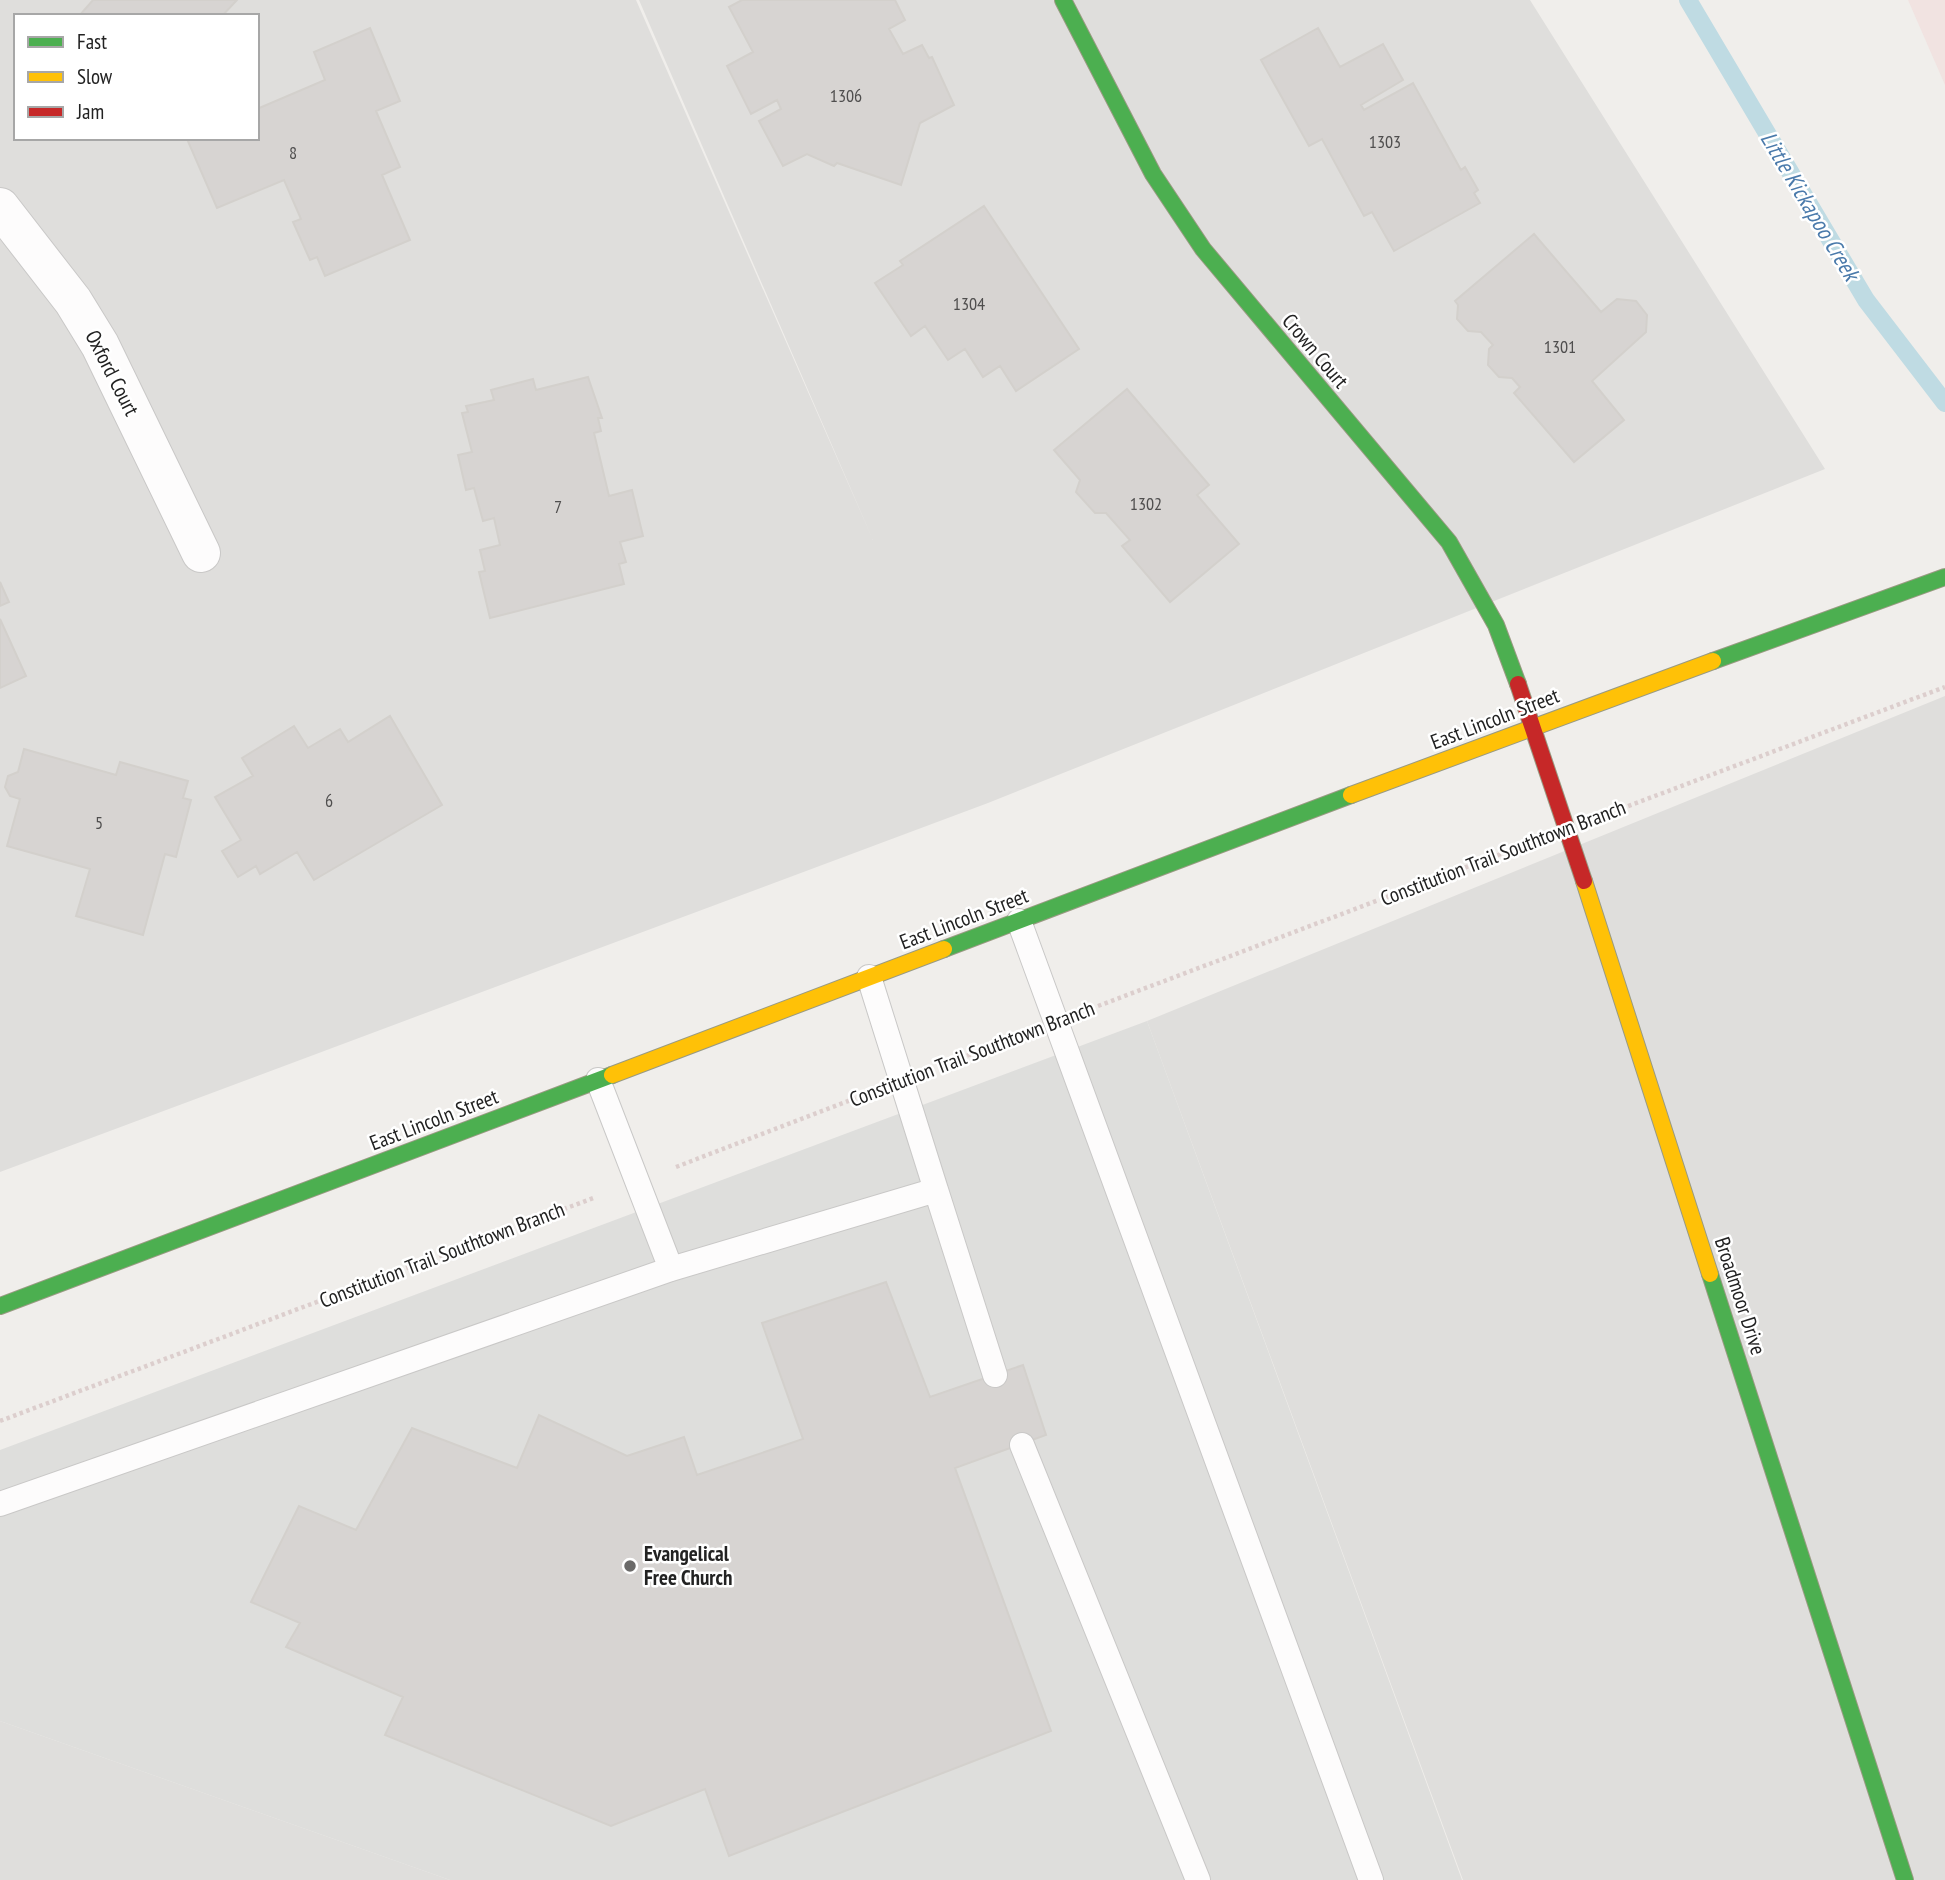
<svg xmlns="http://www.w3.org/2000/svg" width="1945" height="1880" font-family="'PT Sans Narrow',sans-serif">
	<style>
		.residential { fill: #dfdedc; fill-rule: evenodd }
		.commercial { fill: #f1e3e1 }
		.religious { fill: #dededc }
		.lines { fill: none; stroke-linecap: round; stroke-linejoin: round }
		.stream { stroke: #bfdbe3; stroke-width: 18 }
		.building { fill: #d7d4d2; stroke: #d3d0cc; stroke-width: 2 }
		.lane-casing { stroke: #c9c8c7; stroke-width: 26 }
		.street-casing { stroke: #c9c8c7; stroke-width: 40 }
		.fast-casing { stroke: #999a82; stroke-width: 18 }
		.slow-casing { stroke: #999a82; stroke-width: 18 }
		.jam-casing { stroke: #999a82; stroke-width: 18 }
		.path { stroke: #dccecd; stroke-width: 4.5; stroke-dasharray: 3.5 3.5; stroke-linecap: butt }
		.lane { stroke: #fdfcfc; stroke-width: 24 }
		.street { stroke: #fdfcfc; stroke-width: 38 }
		.fast { stroke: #4caf50; stroke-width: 16 }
		.slow { stroke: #ffc107; stroke-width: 16 }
		.jam { stroke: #c62828; stroke-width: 16 }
		.poi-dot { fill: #6a6968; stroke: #fff; stroke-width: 2.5 }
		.labels { text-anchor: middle; stroke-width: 5; stroke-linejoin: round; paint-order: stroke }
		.number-label { font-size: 18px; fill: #4f4e4e }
		.street-label { font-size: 21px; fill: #222; stroke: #fff }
		.poi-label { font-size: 21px; font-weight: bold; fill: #222; stroke: #fff; text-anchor: start }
		.water-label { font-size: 23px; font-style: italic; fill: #4a7aab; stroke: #fff }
	</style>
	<rect width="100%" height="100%" fill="#f0eeeb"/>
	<path class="residential" d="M 0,0 L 636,0 L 873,540 L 639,0 L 1530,0 L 1825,469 L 988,803 L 0,1172 ZM 16,16 L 257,16 L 257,138 L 16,138 Z
		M 1945,696 L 1945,1880 L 1463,1880 L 1147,1021 Z
		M 0,1721 L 450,1880 L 0,1880 Z"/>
	<path class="commercial" d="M 1908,0 L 1945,0 L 1945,85 Z"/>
	<path class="religious" d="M 1147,1021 L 1462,1880 L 450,1880 L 0,1721 L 0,1450 Z"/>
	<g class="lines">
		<path class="stream" d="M 1688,0 L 1866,300 L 1945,403"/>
	</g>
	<path class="building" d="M 93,0 L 237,0 L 222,16 L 79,16 Z
		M 742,0 L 895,0 L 905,20 L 889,29 L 903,54 L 922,45 L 929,58 L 932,57 L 954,105 L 920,123 L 901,185 L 837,163 L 834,166 L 807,154 L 783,166 L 759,121 L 781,109 L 777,100 L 751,114 L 727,66 L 753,52 L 729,7 Z
		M 370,28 L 400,101 L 376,111 L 400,167 L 382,175 L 410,240 L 325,276 L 317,257 L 310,260 L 293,222 L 301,219 L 284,180 L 217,208 L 187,139 L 257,138 L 257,109 L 325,80 L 314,52 Z
		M 1318,28 L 1340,67 L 1383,44 L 1403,80 L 1361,105 L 1364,110 L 1413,83 L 1461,170 L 1465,167 L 1478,190 L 1474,193 L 1480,203 L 1394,251 L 1372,212 L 1364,216 L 1322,139 L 1309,146 L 1261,60 Z
		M 984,206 L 1079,349 L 1016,391 L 1000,366 L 983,377 L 965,349 L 948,360 L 925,326 L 911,336 L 875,283 L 903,265 L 900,261 Z
		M 1534,234 L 1601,312 L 1617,299 L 1636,301 L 1647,315 L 1646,332 L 1592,381 L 1624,420 L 1574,462 L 1514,393 L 1520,387 L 1512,378 L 1499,377 L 1488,365 L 1489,349 L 1493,345 L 1481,332 L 1468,331 L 1457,319 L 1458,305 L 1455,301 Z
		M 588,377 L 602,418 L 598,418 L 601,431 L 594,433 L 609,496 L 632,490 L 643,536 L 620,542 L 626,562 L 619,564 L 624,584 L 490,618 L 479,572 L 485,571 L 480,550 L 500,545 L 494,518 L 483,521 L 474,488 L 466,490 L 458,455 L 472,452 L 462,413 L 468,412 L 466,406 L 494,400 L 491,390 L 533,379 L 536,390 Z
		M 1127,389 L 1209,485 L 1197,495 L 1239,544 L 1170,602 L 1122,546 L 1130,540 L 1106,513 L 1095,513 L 1076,492 L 1080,480 L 1054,450 Z
		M 0,582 L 9,602 L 0,606 Z
		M 0,619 L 26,676 L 0,688 Z
		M 390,716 L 442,805 L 314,880 L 297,852 L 260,874 L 256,866 L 238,877 L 222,851 L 241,840 L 215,797 L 253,776 L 242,758 L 294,726 L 308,748 L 340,729 L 348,742 Z
		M 24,749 L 116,775 L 120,762 L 188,781 L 183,798 L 191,800 L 176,857 L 165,854 L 143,935 L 76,916 L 90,869 L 7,846 L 20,799 L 10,796 L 5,787 L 8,776 L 18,772 Z
		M 886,1282 L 930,1397 L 1023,1365 L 1046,1435 L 955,1468 L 1051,1731 L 729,1856 L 705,1789 L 611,1826 L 385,1735 L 403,1697 L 286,1647 L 300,1623 L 251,1602 L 299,1506 L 356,1530 L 412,1428 L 517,1468 L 539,1415 L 627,1456 L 684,1437 L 697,1475 L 803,1439 L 762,1323 Z"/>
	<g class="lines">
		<g class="lane-casing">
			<path id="lane" d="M 1019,921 L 1371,1880
				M 869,977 L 936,1190
				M 598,1080 L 671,1269
				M 1022,1445 L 1198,1880
				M 0,1504 L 671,1269 L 936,1190 L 995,1375"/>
		</g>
		<g class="street-casing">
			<path id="street" d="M 0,207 L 73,301 L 100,345 L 201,553"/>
		</g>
		<g class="fast-casing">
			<path id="fast" d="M 1063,0 L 1153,174 L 1203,249 L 1449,542 L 1496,625 L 1518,684
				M 1713,661 L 1945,577
				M 944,949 L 1351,795
				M 1710,1274 L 1905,1880
				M 0,1306 L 612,1075"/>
		</g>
		<g class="slow-casing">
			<path id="slow" d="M 1351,795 L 1713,661
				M 1584,881 L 1710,1274
				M 612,1075 L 944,949"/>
		</g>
		<g class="jam-casing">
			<path id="jam" d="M 1518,684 L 1584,881"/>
		</g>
		<path class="path" d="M 1615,811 L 1945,687
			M 1098,1006 L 1522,846
			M 941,1066 L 1017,1036
			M 676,1167 L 861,1096
			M 0,1421 L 596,1197"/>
		<use href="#lane" class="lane"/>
		<use href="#street" class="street"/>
		<use href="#fast" class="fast"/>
		<use href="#slow" class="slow"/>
		<use href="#jam" class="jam"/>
	</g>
	<circle class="poi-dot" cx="630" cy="1566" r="7"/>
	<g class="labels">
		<g class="number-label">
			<text x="846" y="102">1306</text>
			<text x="1385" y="148">1303</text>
			<text x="293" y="159">8</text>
			<text x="969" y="310">1304</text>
			<text x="1560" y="353">1301</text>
			<text x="1146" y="510">1302</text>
			<text x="558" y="513">7</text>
			<text x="329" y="807">6</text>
			<text x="99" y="829">5</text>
		</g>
		<g class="street-label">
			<text transform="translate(1315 351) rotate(50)" y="7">Crown Court</text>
			<text transform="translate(112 373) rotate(63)" y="7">Oxford Court</text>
			<text transform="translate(1495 719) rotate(-21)" y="7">East Lincoln Street</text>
			<text transform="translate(1503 853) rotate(-21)" y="7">Constitution Trail Southtown Branch</text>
			<text transform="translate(964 919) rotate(-21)" y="7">East Lincoln Street</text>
			<text transform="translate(972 1054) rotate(-21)" y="7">Constitution Trail Southtown Branch</text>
			<text transform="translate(434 1120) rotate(-21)" y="7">East Lincoln Street</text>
			<text transform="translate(442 1255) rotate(-21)" y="7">Constitution Trail Southtown Branch</text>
			<text transform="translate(1740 1296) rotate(72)" y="7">Broadmoor Drive</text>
		</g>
		<g class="poi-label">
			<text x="644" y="1561">Evangelical<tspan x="644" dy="24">Free Church</tspan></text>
		</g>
		<g class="water-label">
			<text transform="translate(1810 206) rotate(59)" y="8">Little Kickapoo Creek</text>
		</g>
	</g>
	<rect x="14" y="14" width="245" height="126" fill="#ffffff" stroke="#a7a7a7" stroke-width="2"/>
	<rect x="28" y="37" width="35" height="10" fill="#4caf50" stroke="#a7a7a7" stroke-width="2"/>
	<text x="77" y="49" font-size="21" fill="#222222">Fast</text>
	<rect x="28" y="72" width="35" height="10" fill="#ffc107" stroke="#a7a7a7" stroke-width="2"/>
	<text x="77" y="84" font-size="21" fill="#222222">Slow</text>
	<rect x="28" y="107" width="35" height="10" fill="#c62828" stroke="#a7a7a7" stroke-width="2"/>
	<text x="77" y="119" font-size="21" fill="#222222">Jam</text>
</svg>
